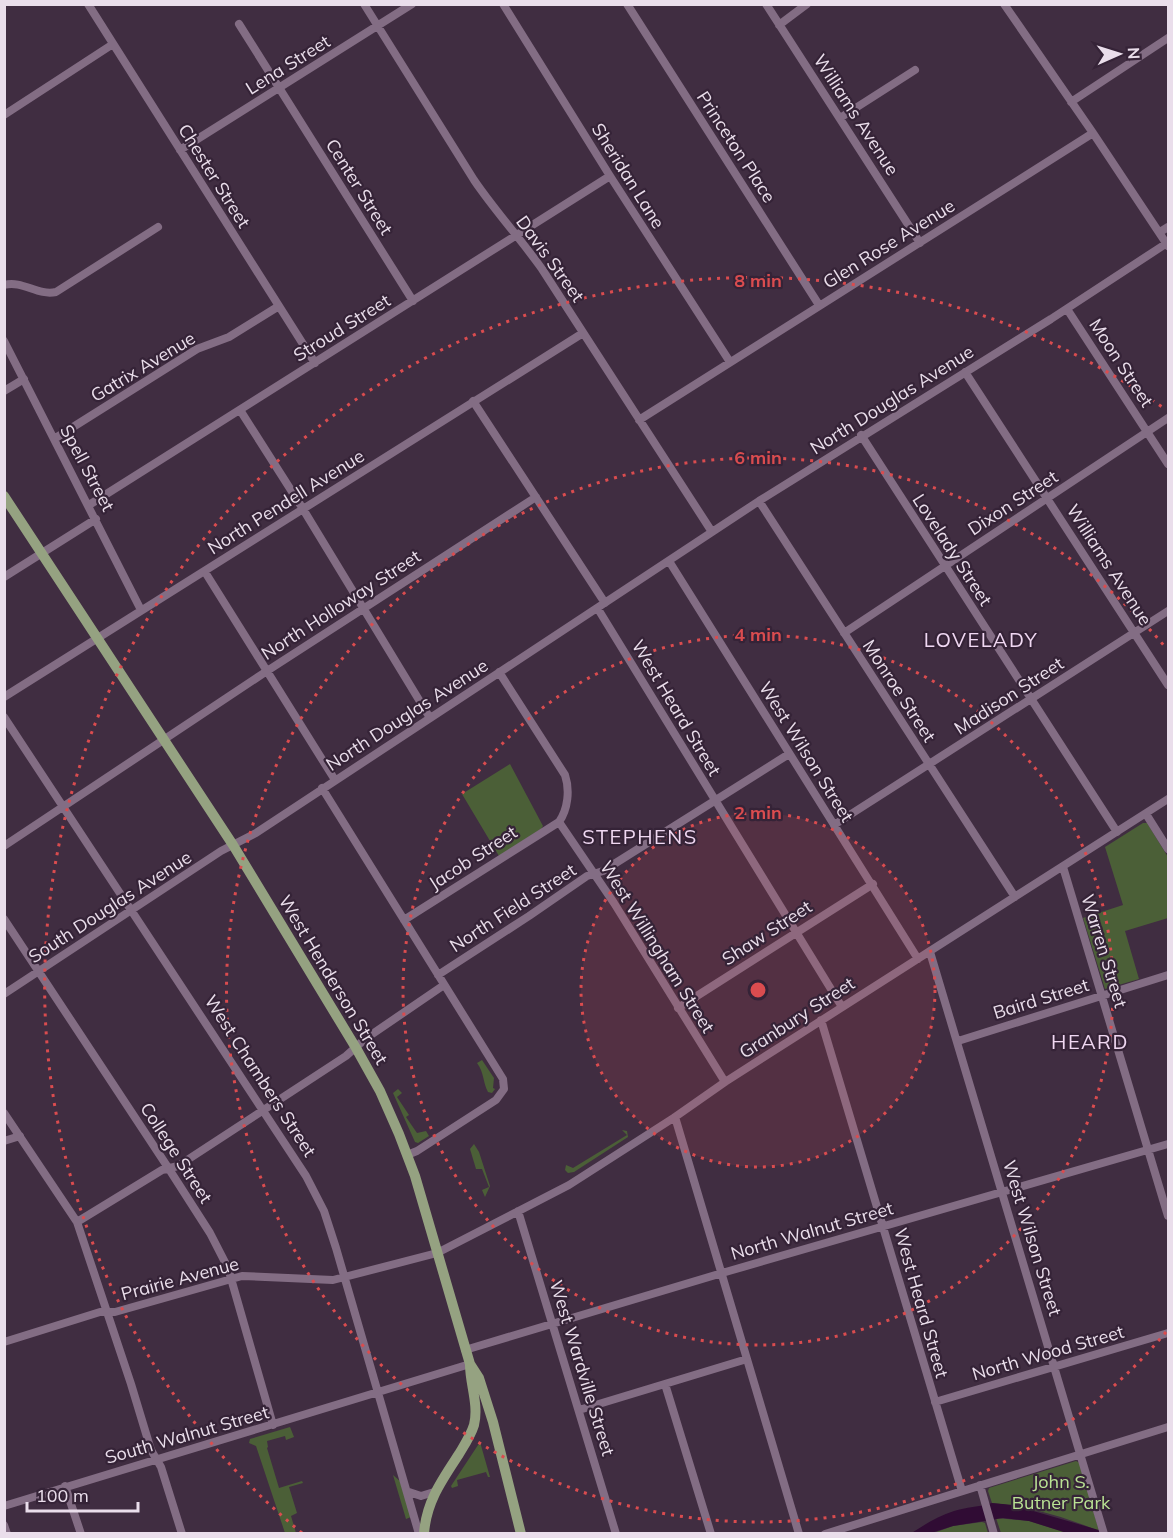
<svg xmlns="http://www.w3.org/2000/svg" width="1173" height="1538" font-family="Mulish,sans-serif">
	<style>
		.green { fill: #4b5f37 }
		.water { fill: #300c34 }
		.lines { fill: none; stroke-linecap: round; stroke-linejoin: round }
		.minor { stroke: #836d84; stroke-width: 8 }
		.major { stroke: #95a281; stroke-width: 10 }
		.ring { fill: none; stroke: #da4c4f; stroke-width: 3; stroke-dasharray: 3 6 }
		.labels { text-anchor: middle; stroke-width: 4.5; stroke-linejoin: round; paint-order: stroke }
		.street-label { font-size: 18px; fill: #eadeeb; stroke: #352337 }
		.park-label { font-size: 18px; fill: #bae394; stroke: #352337 }
		.neighbourhood-label { font-size: 20px; letter-spacing: 1.5px; fill: #f0d8f2; stroke: #352337 }
		.centre { fill: #da4c4f; stroke: #352337; stroke-width: 3 }
		.ring-label { font-size: 18px; text-anchor: middle; font-weight: bold; fill: #da4c4f; stroke: #352337; stroke-width: 4.5; stroke-linejoin: round; paint-order: stroke }
	</style>
	<rect width="100%" height="100%" fill="#402d41"/>
	<path class="green" d="M 510,764 L 543,826 L 541,829 L 499,856 L 462,794 Z
		M 1143,823 L 1147,823 L 1168,857 L 1168,918 L 1125,931 L 1139,979 L 1105,989 L 1083,918 L 1123,905 L 1105,847 Z
		M 482,1060 L 494,1078 L 493,1088 L 495,1089 L 492,1093 L 488,1092 C 483,1083 484,1072 477,1063 Z
		M 398,1089 L 402,1093 L 397,1097 L 409,1115 L 406,1117 L 417,1133 L 426,1131 L 429,1136 L 418,1143 L 415,1142 L 393,1093 Z
		M 622,1130 L 627,1131 L 628,1137 L 574,1172 L 568,1173 L 565,1170 L 566,1165 L 573,1168 L 627,1135 Z
		M 474,1144 L 479,1152 L 490,1186 L 485,1197 L 482,1190 L 489,1187 L 482,1169 L 476,1169 L 470,1149 Z
		M 290,1427 L 294,1437 L 286,1440 L 285,1436 L 267,1441 L 268,1447 L 267,1448 L 279,1488 L 302,1481 L 303,1483 L 289,1487 L 297,1513 L 291,1516 L 296,1533 L 285,1533 L 256,1446 L 249,1443 L 250,1439 Z
		M 480,1442 L 490,1477 L 488,1477 L 486,1472 L 457,1480 L 458,1486 L 452,1488 L 451,1486 Z
		M 1076,1461 L 1080,1463 L 1099,1531 C 1066,1517 1027,1506 992,1503 L 988,1491 L 989,1488 Z
		M 393,1475 L 400,1481 L 411,1517 L 406,1519 Z
		M 996,1518 L 1029,1521 L 1067,1533 L 1001,1533 Z
		M 982,1522 L 985,1523 L 988,1533 L 931,1534 L 953,1526 Z"/>
	<path class="water" d="M 992,1503 L 1013,1505 L 1109,1533 L 1067,1533 L 1029,1521 L 1003,1518 L 953,1526 L 931,1533 L 910,1534 C 924,1525 938,1516 954,1511 C 966,1507 979,1507 992,1503 Z"/>
	<g class="lines">
		<path class="minor" d="M 88,4 L 315,363
			M 364,4 L 474,180 C 495,211 520,238 542,269 L 712,532
			M 503,4 L 610,176 L 730,362
			M 627,4 L 819,305
			M 766,4 L 920,243
			M 1004,4 L 1093,133 L 1168,246
			M 239,24 L 413,301
			M 779,25 L 807,4
			M 1071,102 L 1168,38
			M 4,115 L 113,44
			M 840,118 L 915,70
			M 180,150 L 412,4
			M 1160,232 L 1168,227
			M 4,285 C 23,280 37,296 56,292 L 158,227
			M 1067,309 L 1168,464
			M 4,341 L 141,610
			M 965,372 L 1168,685
			M 4,391 L 24,379
			M 473,401 L 605,603
			M 240,410 L 303,509 L 430,718
			M 639,420 L 1093,133
			M 861,435 L 1117,832
			M 54,439 L 197,349 L 229,337 L 279,306
			M 759,501 L 1015,897
			M 89,505 L 610,176
			M 669,561 L 918,959
			M 205,572 L 335,780
			M 4,577 L 96,519
			M 598,609 L 842,1007
			M 844,633 L 1168,418
			M 499,672 L 565,775 C 570,790 568,809 559,822 L 614,903 L 725,1082
			M 4,697 L 583,333
			M 4,717 L 306,1176 L 324,1211 L 336,1248 L 419,1534
			M 322,788 L 503,1079 L 504,1089 L 496,1100 L 417,1151 L 407,1155
			M 1146,814 L 1168,849
			M 834,825 L 1168,611
			M 4,846 L 267,671 L 536,497
			M 1063,867 L 1168,1216
			M 4,919 L 169,1169 L 210,1233 L 228,1268 L 273,1425
			M 404,920 L 559,822
			M 930,952 L 1104,1534
			M 438,975 L 529,916 L 587,876 L 603,871 L 789,754
			M 4,994 L 221,851 L 256,833 L 759,501 L 1051,319 L 1167,243
			M 678,1008 L 873,884
			M 821,1020 L 962,1491
			M 958,1041 L 1168,975
			M 4,1113 L 77,1222 L 131,1384 L 151,1450 L 161,1467 L 182,1534
			M 675,1117 L 799,1534
			M 4,1141 L 20,1136
			M 518,1211 L 616,1534
			M 77,1222 L 162,1170 L 178,1166 L 346,1056 L 365,1039 L 444,985
			M 4,1342 L 100,1312 L 115,1312 L 242,1276 L 333,1280 L 437,1253 L 569,1185 L 675,1117 L 725,1082 L 1168,799
			M 465,1350 L 729,1271 L 1168,1144
			M 665,1384 L 711,1534
			M 935,1402 L 1168,1333
			M 579,1410 L 747,1359
			M 980,1485 L 994,1534
			M 65,1486 L 81,1534
			M 409,1492 L 421,1496 L 434,1492
			M 4,1506 L 470,1364
			M 4,1525 L 7,1534
			M 825,1534 L 1168,1427"/>
		<path class="major" d="M 4,496 L 233,845 L 356,1048 L 380,1091 L 399,1134 L 415,1176 L 470,1364 L 479,1378 L 493,1422 L 521,1534
			M 424,1534 C 426,1502 442,1480 459,1454 C 465,1444 471,1435 474,1425 C 479,1405 470,1384 470,1365"/>
	</g>
	<circle cx="758" cy="990" r="177" fill="#da4c4f" fill-opacity=".12"/>
	<g class="ring">
		<circle cx="758" cy="990" r="177"/>
		<circle cx="758" cy="990" r="355"/>
		<path d="M1166 1332A532 532 0 1 1 1166 648"/>
		<path d="M302 1533A709 709 0 0 1 1165 409"/>
	</g>
	<g class="labels">
		<g class="street-label">
			<text transform="translate(288 65) rotate(-32)" y="6">Lena Street</text>
			<text transform="translate(856 115) rotate(57)" y="6">Williams Avenue</text>
			<text transform="translate(736 147) rotate(57)" y="6">Princeton Place</text>
			<text transform="translate(214 176) rotate(58)" y="6">Chester Street</text>
			<text transform="translate(628 176) rotate(58)" y="6">Sheridan Lane</text>
			<text transform="translate(359 187) rotate(58)" y="6">Center Street</text>
			<text transform="translate(889 244) rotate(-32)" y="6">Glen Rose Avenue</text>
			<text transform="translate(550 259) rotate(54)" y="6">Davis Street</text>
			<text transform="translate(342 328) rotate(-32)" y="6">Stroud Street</text>
			<text transform="translate(1121 363) rotate(57)" y="6">Moon Street</text>
			<text transform="translate(143 367) rotate(-31)" y="6">Gatrix Avenue</text>
			<text transform="translate(892 400) rotate(-32)" y="6">North Douglas Avenue</text>
			<text transform="translate(87 468) rotate(62)" y="6">Spell Street</text>
			<text transform="translate(286 502) rotate(-32)" y="6">North Pendell Avenue</text>
			<text transform="translate(1013 503) rotate(-33)" y="6">Dixon Street</text>
			<text transform="translate(952 550) rotate(57)" y="6">Lovelady Street</text>
			<text transform="translate(1109 565) rotate(57)" y="6">Williams Avenue</text>
			<text transform="translate(341 605) rotate(-33)" y="6">North Holloway Street</text>
			<text transform="translate(899 691) rotate(57)" y="6">Monroe Street</text>
			<text transform="translate(1009 696) rotate(-33)" y="6">Madison Street</text>
			<text transform="translate(676 708) rotate(59)" y="6">West Heard Street</text>
			<text transform="translate(407 715) rotate(-33)" y="6">North Douglas Avenue</text>
			<text transform="translate(806 752) rotate(58)" y="6">West Wilson Street</text>
			<text transform="translate(473 858) rotate(-33)" y="6">Jacob Street</text>
			<text transform="translate(110 907) rotate(-33)" y="6">South Douglas Avenue</text>
			<text transform="translate(513 908) rotate(-33)" y="6">North Field Street</text>
			<text transform="translate(767 933) rotate(-33)" y="6">Shaw Street</text>
			<text transform="translate(657 947) rotate(58)" y="6">West Willingham Street</text>
			<text transform="translate(1104 951) rotate(73)" y="6">Warren Street</text>
			<text transform="translate(333 980) rotate(59)" y="6">West Henderson Street</text>
			<text transform="translate(1041 999) rotate(-17)" y="6">Baird Street</text>
			<text transform="translate(797 1018) rotate(-33)" y="6">Granbury Street</text>
			<text transform="translate(260 1076) rotate(57)" y="6">West Chambers Street</text>
			<text transform="translate(176 1153) rotate(57)" y="6">College Street</text>
			<text transform="translate(812 1231) rotate(-16)" y="6">North Walnut Street</text>
			<text transform="translate(1032 1238) rotate(73)" y="6">West Wilson Street</text>
			<text transform="translate(180 1279) rotate(-15)" y="6">Prairie Avenue</text>
			<text transform="translate(921 1303) rotate(74)" y="6">West Heard Street</text>
			<text transform="translate(1048 1353) rotate(-16)" y="6">North Wood Street</text>
			<text transform="translate(582 1368) rotate(73)" y="6">West Wardville Street</text>
			<text transform="translate(187 1435) rotate(-16)" y="6">South Walnut Street</text>
		</g>
		<g class="park-label">
			<text x="1061" y="1488">John S.<tspan x="1061" dy="21">Butner Park</tspan></text>
		</g>
		<g class="neighbourhood-label">
			<text x="981" y="647">LOVELADY</text>
			<text x="640" y="844">STEPHENS</text>
			<text x="1090" y="1049">HEARD</text>
		</g>
	</g>
	<circle cx="758" cy="990" r="9" class="centre"/>
	<g class="ring-label">
		<text x="758" y="287">8 min</text>
		<text x="758" y="464">6 min</text>
		<text x="758" y="641">4 min</text>
		<text x="758" y="819">2 min</text>
	</g>
	<rect width="1173" height="1538" fill="none" stroke="#eadeeb" stroke-width="12"/>
	<g transform="translate(1119 54) rotate(87)" stroke="#352337" stroke-width="4.5" paint-order="stroke">
	<path d="M0-4.5L10 22L0 15L-10 22Z" fill="#eadeeb"/>
	<text y="-9" font-size="16" font-weight="bold" text-anchor="middle" fill="#eadeeb">N</text>
	</g>
	<path d="M27 1502v9h111v-9" fill="none" stroke="#eadeeb" stroke-width="3"/>
	<text x="36" y="1502" font-size="18" fill="#eadeeb" stroke="#352337" stroke-width="4.5" paint-order="stroke">100 m</text>
</svg>
